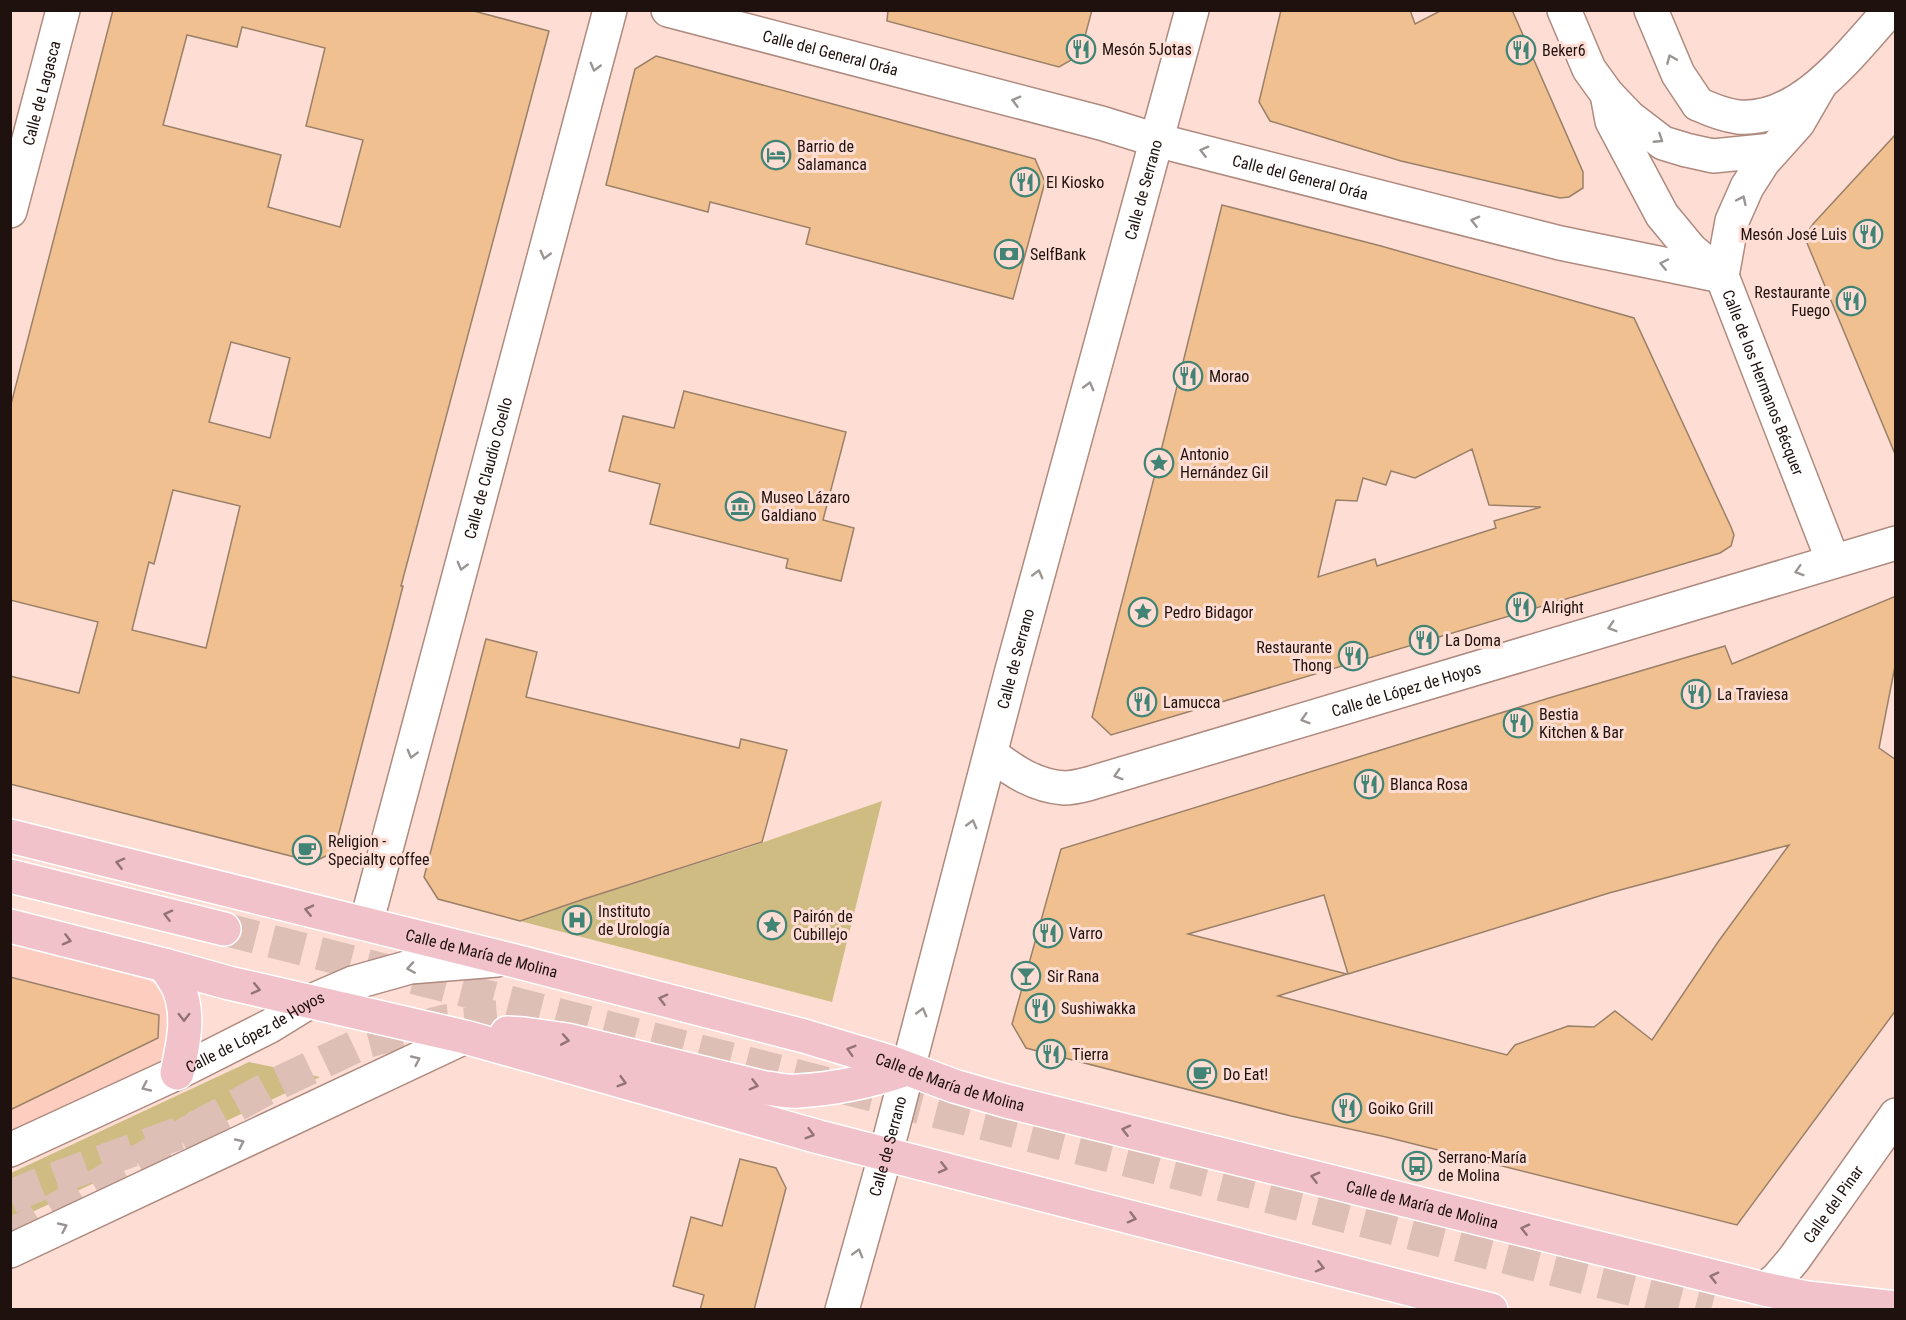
<svg xmlns="http://www.w3.org/2000/svg" width="1906" height="1320" font-family="'Roboto Condensed',sans-serif">
	<style>
		.built { fill: #fdcec0 }
		.green { fill: #cebc82 }
		.building { fill: #f1c091; stroke: #9a8068; stroke-width: 1.5; fill-rule: evenodd }
		.lines { fill: none; stroke-linecap: round; stroke-linejoin: round }
		.primary-tunnel { stroke: #ddbfb6; stroke-width: 33; stroke-dasharray: 33 16; stroke-linecap: butt }
		.highway-tunnel { stroke: #ddbfb6; stroke-width: 33; stroke-dasharray: 33 16; stroke-linecap: butt }
		.street-casing { stroke: #ae8a7f; stroke-width: 36 }
		.secondary-casing { stroke: #ae8a7f; stroke-width: 36 }
		.primary-casing { stroke: #fff; stroke-width: 36 }
		.street { stroke: #fff; stroke-width: 33 }
		.secondary { stroke: #fff; stroke-width: 33 }
		.primary { stroke: #f2c2ca; stroke-width: 33 }
		.oneway { stroke: #9a9493 }
		.oneway2 { stroke: #937375 }
		.labels { text-anchor: middle; stroke-width: 6; stroke-linejoin: round; paint-order: stroke }
		.poi-label { font-size: 16px; fill: #1f120e; stroke: #feded4; text-anchor: start }
		.street-label { font-size: 16px; fill: #1f120e; stroke: #feded4 }
	</style>
	<rect width="100%" height="100%" fill="#feded4"/>
	<path class="built" d="M 10,944 L 148,980 L 166,991 L 176,1005 L 170,1060 L 11,1135 Z"/>
	<path class="green" d="M 882,801 L 832,1002 L 520,921 L 584,899 L 747,848 Z
		M 249,1062 L 320,1077 L 11,1222 L 11,1173 Z"/>
	<path class="building" d="M 113,10 L 470,10 L 549,31 L 401,586 L 403,586 L 390,637 L 334,852 L 314,862 L 10,784 L 10,676 L 79,693 L 98,622 L 10,600 L 10,408 ZM 242,27 L 325,48 L 306,126 L 363,140 L 340,227 L 268,207 L 281,155 L 163,125 L 187,35 L 237,47 ZM 231,342 L 290,358 L 270,438 L 209,422 ZM 173,490 L 240,506 L 206,648 L 132,630 L 149,562 L 154,564 Z
		M 888,10 L 1092,10 L 1080,55 L 1059,67 L 887,21 Z
		M 1281,10 L 1410,10 L 1415,24 L 1442,10 L 1512,10 L 1583,172 L 1583,188 L 1569,197 L 1560,198 L 1401,161 L 1270,121 L 1259,102 Z
		M 656,56 L 1035,159 L 1045,182 L 1013,299 L 806,244 L 810,228 L 710,202 L 708,212 L 606,185 L 635,69 Z
		M 1896,134 L 1896,454 L 1895,454 L 1807,243 L 1809,230 L 1813,224 Z
		M 1222,205 L 1381,246 L 1634,318 L 1731,527 L 1734,535 L 1731,546 L 1720,553 L 1111,735 L 1092,717 L 1160,455 ZM 1472,449 L 1489,505 L 1541,507 L 1494,521 L 1496,528 L 1377,566 L 1375,559 L 1318,577 L 1336,500 L 1357,501 L 1363,478 L 1386,485 L 1391,471 L 1415,478 Z
		M 684,391 L 846,432 L 823,520 L 854,528 L 841,581 L 786,568 L 788,559 L 650,524 L 660,484 L 609,471 L 623,416 L 674,428 Z
		M 1896,596 L 1896,661 L 1879,748 L 1896,760 L 1896,1010 L 1737,1225 L 1386,1137 L 1291,1116 L 1026,1048 L 1012,1024 L 1061,849 L 1549,698 L 1725,646 L 1732,664 ZM 1789,845 L 1718,942 L 1652,1040 L 1615,1011 L 1594,1027 L 1568,1026 L 1515,1045 L 1507,1055 L 1278,996 L 1347,974 L 1188,934 L 1324,895 L 1348,974 L 1609,893 Z
		M 486,639 L 537,652 L 526,697 L 739,748 L 741,739 L 787,750 L 762,842 L 584,899 L 520,921 L 438,899 L 424,877 Z
		M 10,977 L 159,1015 L 158,1038 L 10,1110 Z
		M 740,1159 L 776,1168 L 786,1188 L 754,1310 L 700,1310 L 704,1295 L 673,1286 L 691,1217 L 722,1226 Z"/>
	<g class="lines">
		<path class="primary-tunnel" d="M 224,929 L 1711,1310
			M 10,1197 L 40,1184 L 199,1126 L 270,1087 L 365,1042 L 445,1021 L 505,1016 L 527,1018"/>
		<path class="highway-tunnel" d="M 10,1236 L 199,1126"/>
		<g class="street-casing">
			<g id="street">
				<path id="s1" d="M 668,10 L 1101,123 L 1156,140 L 1560,243 L 1722,276"/>
				<path d="M 1564,10 L 1589,69 L 1607,94 L 1629,117 L 1663,143 L 1686,150 L 1713,156 L 1773,150"/>
				<path d="M 1651,10 L 1678,74 L 1698,104"/>
				<path id="s2" d="M 1607,94 L 1612,121 L 1662,215 L 1691,250 L 1722,276 L 1833,561"/>
				<path id="s3" d="M 10,211 L 63,10"/>
				<path d="M 1722,276 L 1732,221 L 1747,187 L 1763,162 L 1798,123 L 1820,85"/>
				<path id="s4" d="M 991,754 C 1013,771 1035,786 1064,788 C 1072,788 1080,786 1088,784 L 1896,543"/>
				<path id="s5" d="M 366,924 L 610,10"/>
				<path id="s6" d="M 1764,1289 L 1777,1279 L 1794,1259 L 1896,1115"/>
			</g>
		</g>
		<g class="secondary-casing">
			<g id="secondary">
				<path d="M 1698,104 C 1711,110 1724,115 1738,117 C 1802,122 1851,52 1890,10"/>
				<path id="s7" d="M 10,1150 L 177,1073 L 270,1026 L 309,1002 L 353,983 L 410,967 L 497,960"/>
				<path d="M 10,1251 L 465,1037"/>
				<path id="s8" d="M 842,1310 L 886,1153 L 1012,670 L 1192,10"/>
			</g>
		</g>
		<g class="primary-casing">
			<g id="primary">
				<path id="s9" d="M 10,836 L 511,960 L 804,1036 L 887,1061 L 954,1086 L 1006,1101 L 1764,1289 L 1807,1298 L 1896,1308"/>
				<path d="M 10,876 L 224,929"/>
				<path d="M 10,926 L 164,965 L 229,983 L 465,1037 L 819,1137 L 1491,1310"/>
				<path d="M 164,965 C 169,972 175,980 179,989 C 190,1016 183,1045 177,1073"/>
				<path d="M 507,1033 L 524,1034 L 567,1040 L 765,1088 C 776,1089 787,1092 798,1091 C 835,1089 872,1081 907,1069"/>
			</g>
		</g>
		<use href="#street" class="street"/>
		<use href="#secondary" class="secondary"/>
		<use href="#primary" class="primary"/>
	</g>
	<defs><path id="oneway-chevron" d="M-2-3.5L2.5 0L-2 3.5" fill="none" stroke-width="1.6" stroke-linecap="round" stroke-linejoin="round" transform="scale(1.5)"/></defs>
	<g class="oneway">
		<use href="#oneway-chevron" transform="translate(1671 59) rotate(-113)"/>
		<use href="#oneway-chevron" transform="translate(595 67) rotate(105)"/>
		<use href="#oneway-chevron" transform="translate(1016 101) rotate(-165)"/>
		<use href="#oneway-chevron" transform="translate(1659 139) rotate(33)"/>
		<use href="#oneway-chevron" transform="translate(1204 151) rotate(-166)"/>
		<use href="#oneway-chevron" transform="translate(1742 200) rotate(-65)"/>
		<use href="#oneway-chevron" transform="translate(1475 221) rotate(-166)"/>
		<use href="#oneway-chevron" transform="translate(545 255) rotate(105)"/>
		<use href="#oneway-chevron" transform="translate(1664 264) rotate(-168)"/>
		<use href="#oneway-chevron" transform="translate(1089 386) rotate(-75)"/>
		<use href="#oneway-chevron" transform="translate(462 566) rotate(105)"/>
		<use href="#oneway-chevron" transform="translate(1799 571) rotate(163)"/>
		<use href="#oneway-chevron" transform="translate(1038 574) rotate(-75)"/>
		<use href="#oneway-chevron" transform="translate(1612 627) rotate(163)"/>
		<use href="#oneway-chevron" transform="translate(1305 719) rotate(163)"/>
		<use href="#oneway-chevron" transform="translate(412 754) rotate(105)"/>
		<use href="#oneway-chevron" transform="translate(1118 775) rotate(163)"/>
		<use href="#oneway-chevron" transform="translate(972 824) rotate(-75)"/>
		<use href="#oneway-chevron" transform="translate(411 968) rotate(171)"/>
		<use href="#oneway-chevron" transform="translate(922 1012) rotate(-75)"/>
		<use href="#oneway-chevron" transform="translate(416 1060) rotate(-25)"/>
		<use href="#oneway-chevron" transform="translate(146 1087) rotate(155)"/>
		<use href="#oneway-chevron" transform="translate(240 1143) rotate(-25)"/>
		<use href="#oneway-chevron" transform="translate(63 1227) rotate(-25)"/>
		<use href="#oneway-chevron" transform="translate(858 1253) rotate(-74)"/>
	</g>
	<g class="oneway2">
		<use href="#oneway-chevron" transform="translate(120 863) rotate(-166)"/>
		<use href="#oneway-chevron" transform="translate(309 910) rotate(-167)"/>
		<use href="#oneway-chevron" transform="translate(168 915) rotate(-166)"/>
		<use href="#oneway-chevron" transform="translate(67 940) rotate(14)"/>
		<use href="#oneway-chevron" transform="translate(256 989) rotate(13)"/>
		<use href="#oneway-chevron" transform="translate(663 999) rotate(-165)"/>
		<use href="#oneway-chevron" transform="translate(184 1017) rotate(90)"/>
		<use href="#oneway-chevron" transform="translate(565 1040) rotate(10)"/>
		<use href="#oneway-chevron" transform="translate(851 1050) rotate(-163)"/>
		<use href="#oneway-chevron" transform="translate(622 1082) rotate(16)"/>
		<use href="#oneway-chevron" transform="translate(754 1085) rotate(15)"/>
		<use href="#oneway-chevron" transform="translate(1126 1130) rotate(-166)"/>
		<use href="#oneway-chevron" transform="translate(810 1134) rotate(16)"/>
		<use href="#oneway-chevron" transform="translate(943 1168) rotate(14)"/>
		<use href="#oneway-chevron" transform="translate(1315 1177) rotate(-166)"/>
		<use href="#oneway-chevron" transform="translate(1132 1218) rotate(15)"/>
		<use href="#oneway-chevron" transform="translate(1525 1229) rotate(-166)"/>
		<use href="#oneway-chevron" transform="translate(1320 1267) rotate(14)"/>
		<use href="#oneway-chevron" transform="translate(1714 1277) rotate(-166)"/>
	</g>
	<defs>
		<g id="restaurant-ring" transform="scale(1.5)"><circle r="9.5" fill="#feded4" stroke="#418476" stroke-width="1.5"/><path d="M-5-6h1v4h1v-4h1v4h1v-4h1v5L-1.5 .5V6h-2V.5L-5-1ZM5-6V6H3V1.5H1.5Q1.5-4 5-6Z" fill="#418476"/></g>
		<g id="hotel-ring" transform="scale(1.5)"><circle r="9.5" fill="#feded4" stroke="#418476" stroke-width="1.5"/><path d="M-6-4.5h1.5V1H6V5H4.5V3h-9V5H-6ZM-4 0a1.8 1.8 0 1 1 3.6 0ZM.5 0V-2.5h3Q6-2.5 6 0Z" fill="#418476"/></g>
		<g id="bank-ring" transform="scale(1.5)"><circle r="9.5" fill="#feded4" stroke="#418476" stroke-width="1.5"/><path d="M-6-4H6V4H-6ZM0-2.3a2.3 2.3 0 1 0 0 4.6a2.3 2.3 0 1 0 0-4.6Z" fill="#418476"/></g>
		<g id="sight-ring" transform="scale(1.5)"><circle r="9.5" fill="#feded4" stroke="#418476" stroke-width="1.5"/><path d="M0-6L1.8-2.2L6-1.7L2.9 1.2L3.7 5.4L0 3.3L-3.7 5.4L-2.9 1.2L-6-1.7L-1.8-2.2Z" fill="#418476"/></g>
		<g id="museum-ring" transform="scale(1.5)"><circle r="9.5" fill="#feded4" stroke="#418476" stroke-width="1.5"/><path d="M0-6L6-3V-2H-6V-3ZM-5-1h2V3h-2ZM-1-1h2V3h-2ZM3-1h2V3H3ZM-6 4H6V6H-6Z" fill="#418476"/></g>
		<g id="cafe-ring" transform="scale(1.5)"><circle r="9.5" fill="#feded4" stroke="#418476" stroke-width="1.5"/><path d="M-5.5-4.5H6V0H3Q3 3.5 0 3.5H-2.5Q-5.5 3.5-5.5 0ZM3-3.2v2h1.7v-2ZM-6 4.5H4V6H-6Z" fill="#418476"/></g>
		<g id="hospital-ring" transform="scale(1.5)"><circle r="9.5" fill="#feded4" stroke="#418476" stroke-width="1.5"/><path d="M-5-5h3v3.5h4V-5h3V5h-3V1.5h-4V5h-3Z" fill="#418476"/></g>
		<g id="bar-ring" transform="scale(1.5)"><circle r="9.5" fill="#feded4" stroke="#418476" stroke-width="1.5"/><path d="M-6-5H6L.8 .8V4.5H3.5V6h-7V4.5H-.8V.8Z" fill="#418476"/></g>
		<g id="bus-ring" transform="scale(1.5)"><circle r="9.5" fill="#feded4" stroke="#418476" stroke-width="1.5"/><path d="M-5-6H5V4H4V6H2V4H-2V6H-4V4H-5ZM-3.5-4V0h7V-4ZM-3.5 1.2v1.5H-2V1.2ZM2 1.2v1.5H3.5V1.2Z" fill="#418476"/></g>
	</defs>
	<g fill-rule="evenodd">
		<use href="#restaurant-ring" x="1081" y="49"/>
		<use href="#restaurant-ring" x="1521" y="50"/>
		<use href="#hotel-ring" x="776" y="155"/>
		<use href="#restaurant-ring" x="1025" y="182"/>
		<use href="#restaurant-ring" x="1868" y="234"/>
		<use href="#bank-ring" x="1009" y="254"/>
		<use href="#restaurant-ring" x="1851" y="301"/>
		<use href="#restaurant-ring" x="1188" y="376"/>
		<use href="#sight-ring" x="1159" y="463"/>
		<use href="#museum-ring" x="740" y="506"/>
		<use href="#restaurant-ring" x="1521" y="607"/>
		<use href="#sight-ring" x="1143" y="612"/>
		<use href="#restaurant-ring" x="1424" y="640"/>
		<use href="#restaurant-ring" x="1353" y="656"/>
		<use href="#restaurant-ring" x="1696" y="694"/>
		<use href="#restaurant-ring" x="1142" y="702"/>
		<use href="#restaurant-ring" x="1518" y="723"/>
		<use href="#restaurant-ring" x="1369" y="784"/>
		<use href="#cafe-ring" x="307" y="850"/>
		<use href="#hospital-ring" x="577" y="920"/>
		<use href="#sight-ring" x="772" y="925"/>
		<use href="#restaurant-ring" x="1048" y="933"/>
		<use href="#bar-ring" x="1026" y="976"/>
		<use href="#restaurant-ring" x="1040" y="1008"/>
		<use href="#restaurant-ring" x="1051" y="1054"/>
		<use href="#cafe-ring" x="1202" y="1074"/>
		<use href="#restaurant-ring" x="1347" y="1108"/>
		<use href="#bus-ring" x="1417" y="1166"/>
	</g>
	<g class="labels">
		<g class="poi-label">
			<text x="1102" y="55">Mesón 5Jotas</text>
			<text x="1542" y="56">Beker6</text>
			<text x="797" y="152">Barrio de<tspan x="797" dy="18">Salamanca</tspan></text>
			<text x="1046" y="188">El Kiosko</text>
			<text x="1847" y="240" text-anchor="end">Mesón José Luis</text>
			<text x="1030" y="260">SelfBank</text>
			<text x="1830" y="298" text-anchor="end">Restaurante<tspan x="1830" dy="18">Fuego</tspan></text>
			<text x="1209" y="382">Morao</text>
			<text x="1180" y="460">Antonio<tspan x="1180" dy="18">Hernández Gil</tspan></text>
			<text x="761" y="503">Museo Lázaro<tspan x="761" dy="18">Galdiano</tspan></text>
			<text x="1542" y="613">Alright</text>
			<text x="1164" y="618">Pedro Bidagor</text>
			<text x="1445" y="646">La Doma</text>
			<text x="1332" y="653" text-anchor="end">Restaurante<tspan x="1332" dy="18">Thong</tspan></text>
			<text x="1717" y="700">La Traviesa</text>
			<text x="1163" y="708">Lamucca</text>
			<text x="1539" y="720">Bestia<tspan x="1539" dy="18">Kitchen &amp; Bar</tspan></text>
			<text x="1390" y="790">Blanca Rosa</text>
			<text x="328" y="847">Religion -<tspan x="328" dy="18">Specialty coffee</tspan></text>
			<text x="598" y="917">Instituto<tspan x="598" dy="18">de Urología</tspan></text>
			<text x="793" y="922">Pairón de<tspan x="793" dy="18">Cubillejo</tspan></text>
			<text x="1069" y="939">Varro</text>
			<text x="1047" y="982">Sir Rana</text>
			<text x="1061" y="1014">Sushiwakka</text>
			<text x="1072" y="1060">Tierra</text>
			<text x="1223" y="1080">Do Eat!</text>
			<text x="1368" y="1114">Goiko Grill</text>
			<text x="1438" y="1163">Serrano-María<tspan x="1438" dy="18">de Molina</tspan></text>
		</g>
		<g class="street-label">
			<text dy="6" stroke="none"><textPath href="#s1" startOffset="168">Calle del General Oráa</textPath></text>
			<text dy="6" stroke="none"><textPath href="#s3" startOffset="122">Calle de Lagasca</textPath></text>
			<text dy="6" stroke="none"><textPath href="#s1" startOffset="654">Calle del General Oráa</textPath></text>
			<text dy="6" stroke="none"><textPath href="#s8" startOffset="1160">Calle de Serrano</textPath></text>
			<text dy="6" stroke="none"><textPath href="#s2" startOffset="334">Calle de los Hermanos Bécquer</textPath></text>
			<text dy="6" stroke="none"><textPath href="#s5" startOffset="472">Calle de Claudio Coello</textPath></text>
			<text dy="6" stroke="none"><textPath href="#s8" startOffset="674">Calle de Serrano</textPath></text>
			<text dy="6" stroke="none"><textPath href="#s4" startOffset="438">Calle de López de Hoyos</textPath></text>
			<text dy="6" stroke="none"><textPath href="#s9" startOffset="486">Calle de María de Molina</textPath></text>
			<text dy="6" stroke="none"><textPath href="#s7" startOffset="272">Calle de López de Hoyos</textPath></text>
			<text dy="6" stroke="none"><textPath href="#s9" startOffset="972">Calle de María de Molina</textPath></text>
			<text dy="6" stroke="none"><textPath href="#s8" startOffset="170">Calle de Serrano</textPath></text>
			<text dy="6" stroke="none"><textPath href="#s9" startOffset="1460">Calle de María de Molina</textPath></text>
			<text dy="6" stroke="none"><textPath href="#s6" startOffset="110">Calle del Pinar</textPath></text>
		</g>
	</g>
	<rect width="1906" height="1320" fill="none" stroke="#1f120e" stroke-width="24"/>
</svg>
